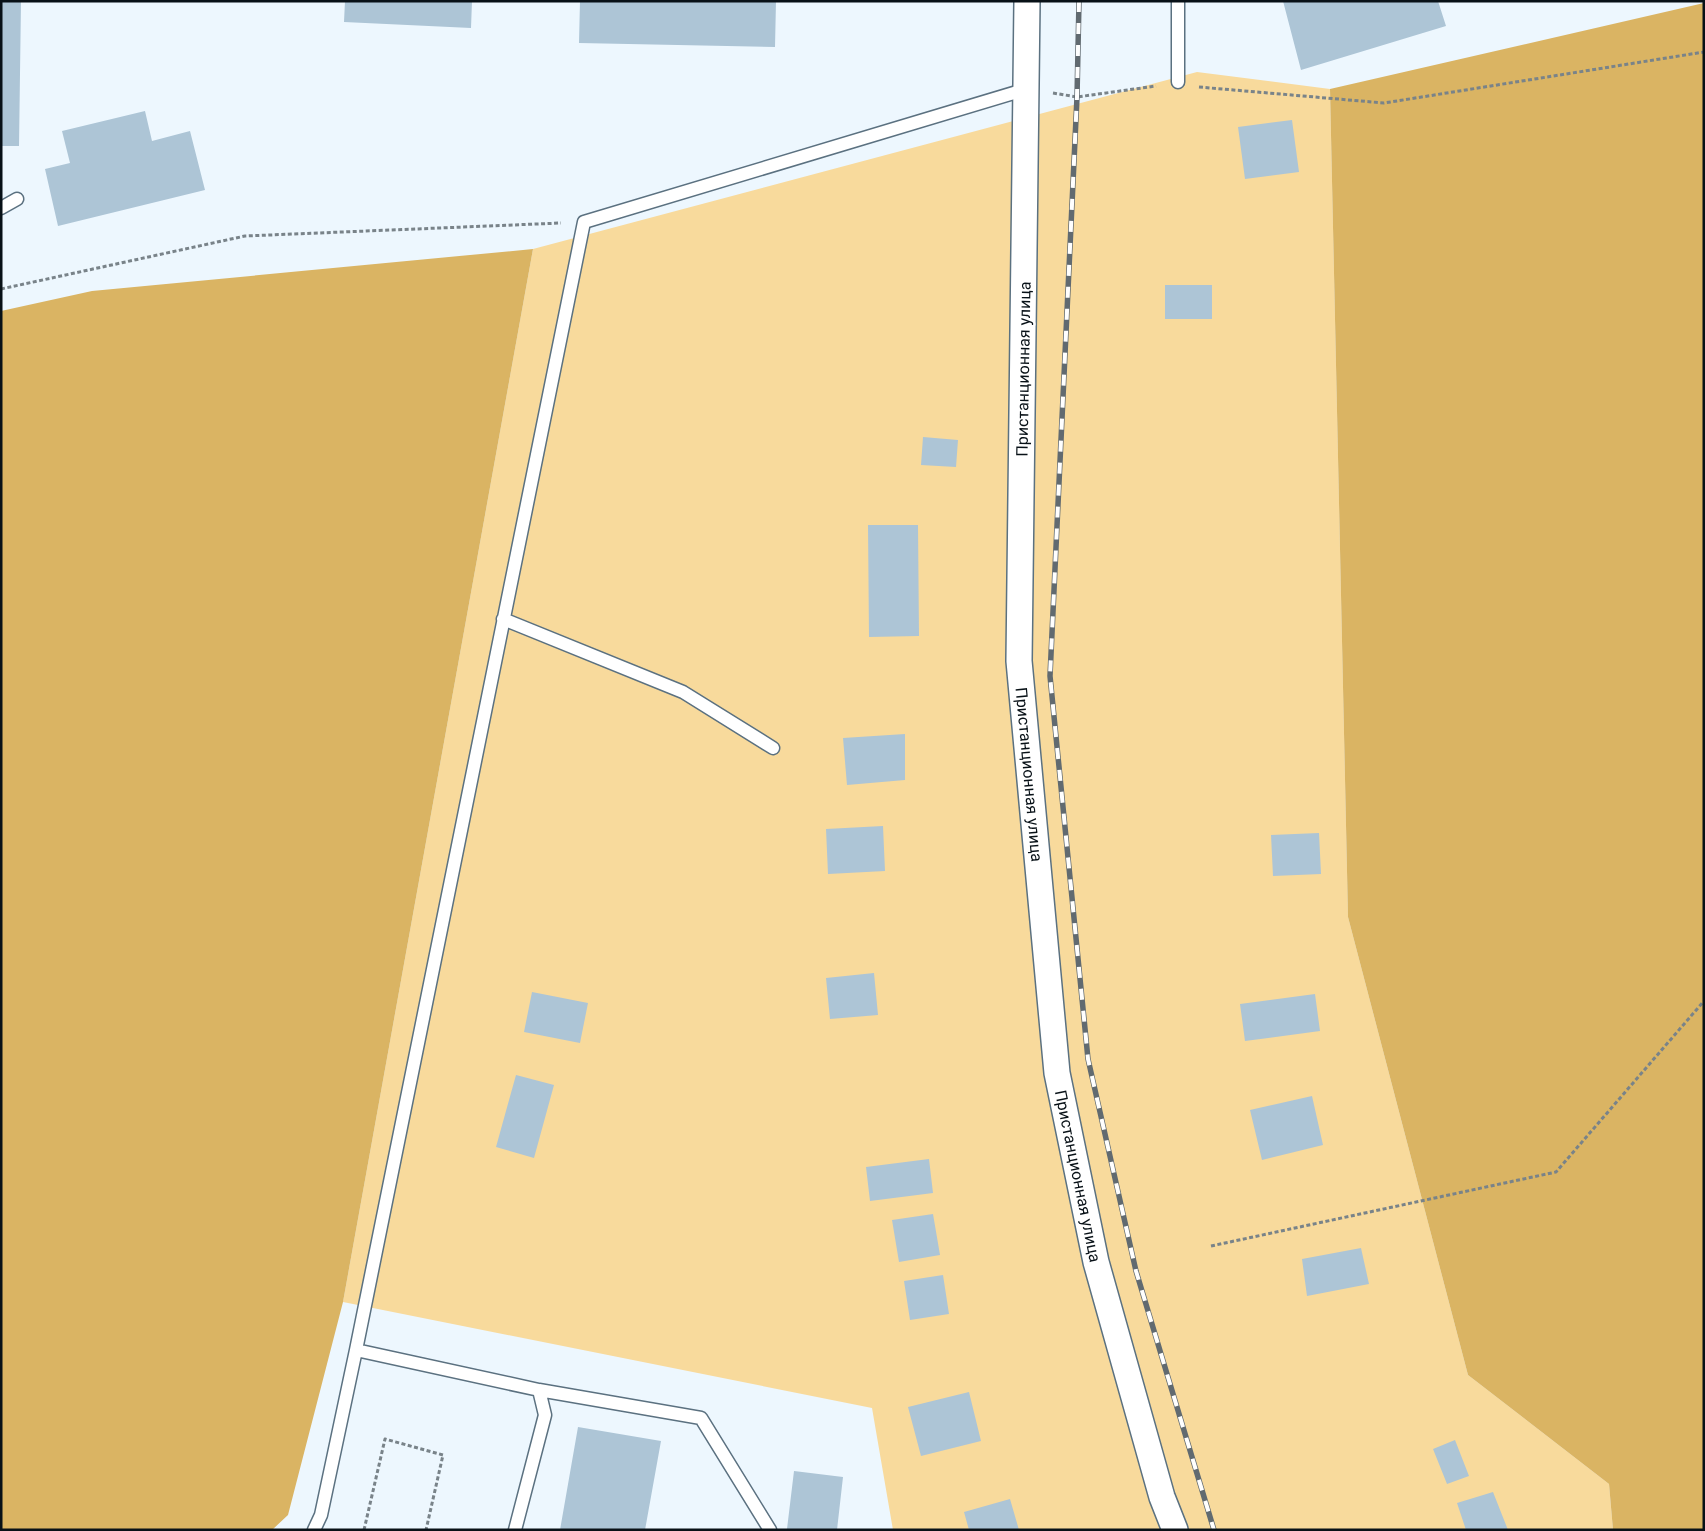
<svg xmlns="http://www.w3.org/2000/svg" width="1705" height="1531" font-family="Roboto,sans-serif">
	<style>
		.green { fill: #f8da9c }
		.forest { fill: #dab463 }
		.building { fill: #adc5d6 }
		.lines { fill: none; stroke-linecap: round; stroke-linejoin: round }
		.lane-casing { stroke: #5b7180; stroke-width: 15 }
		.street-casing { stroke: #5b7180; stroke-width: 28 }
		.path { stroke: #798389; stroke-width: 3; stroke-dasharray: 4 2.5; stroke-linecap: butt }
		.lane { stroke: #fff; stroke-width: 12 }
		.street { stroke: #fff; stroke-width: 25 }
		.rail-casing { stroke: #616a70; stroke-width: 5.5 }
		.rail { stroke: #fff; stroke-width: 4; stroke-dasharray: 11; stroke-linecap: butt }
		.labels { text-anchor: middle; stroke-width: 4.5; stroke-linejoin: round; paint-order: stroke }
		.street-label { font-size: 16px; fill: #081117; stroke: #fff }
	</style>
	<rect width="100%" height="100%" fill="#edf7fe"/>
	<path class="green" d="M 1197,72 L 1330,89 L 1348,917 L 1468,1375 L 1609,1484 L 1613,1530 L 893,1530 L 872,1408 L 343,1302 L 533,249 Z"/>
	<path class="forest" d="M 1704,3 L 1704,1530 L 1613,1530 L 1609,1484 L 1468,1375 L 1348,917 L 1330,89 Z
		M 533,249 L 343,1302 L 288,1515 L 272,1530 L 1,1530 L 1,311 L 92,291 Z"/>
	<path class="building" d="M 1,1 L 21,1 L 19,146 L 1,146 Z
		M 345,1 L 472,1 L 471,28 L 344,22 Z
		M 580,1 L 776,1 L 775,47 L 579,43 Z
		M 1283,1 L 1438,1 L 1446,26 L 1301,70 Z
		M 145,111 L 152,141 L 190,131 L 205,190 L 58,226 L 45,169 L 70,163 L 62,131 Z
		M 1292,120 L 1299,172 L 1245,179 L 1238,127 Z
		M 1165,285 L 1212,285 L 1212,319 L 1165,319 Z
		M 923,437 L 958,440 L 956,467 L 921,465 Z
		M 868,525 L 918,525 L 919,636 L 869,637 Z
		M 905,734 L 905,780 L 847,785 L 843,738 Z
		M 883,826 L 885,871 L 828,874 L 826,829 Z
		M 1319,833 L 1321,874 L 1273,876 L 1271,835 Z
		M 874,973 L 878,1015 L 830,1019 L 826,978 Z
		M 532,992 L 588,1003 L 580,1043 L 524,1032 Z
		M 1315,994 L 1320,1031 L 1245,1041 L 1240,1004 Z
		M 516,1075 L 554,1085 L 534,1158 L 496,1147 Z
		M 1312,1096 L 1323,1145 L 1262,1160 L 1250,1110 Z
		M 929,1159 L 933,1193 L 870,1201 L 866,1167 Z
		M 933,1214 L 940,1255 L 899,1262 L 892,1220 Z
		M 1361,1248 L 1369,1284 L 1307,1296 L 1302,1259 Z
		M 943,1275 L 949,1314 L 910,1320 L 904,1281 Z
		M 969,1392 L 981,1441 L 921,1456 L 908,1407 Z
		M 578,1427 L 661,1441 L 645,1530 L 560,1530 Z
		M 1455,1440 L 1469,1476 L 1447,1484 L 1433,1449 Z
		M 794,1471 L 843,1477 L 837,1530 L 787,1529 Z
		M 1493,1492 L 1508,1530 L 1466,1530 L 1457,1503 Z
		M 1010,1499 L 1019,1530 L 969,1530 L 964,1512 Z"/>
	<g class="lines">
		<g class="lane-casing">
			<path id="lane" d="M 1178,82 L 1178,1
				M 1,208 L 17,199
				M 503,619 L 683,692 L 773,748
				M 356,1350 L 539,1390 L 701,1418 L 770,1530
				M 314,1530 L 321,1515 L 356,1350 L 584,222 L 1027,89
				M 515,1530 L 545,1415 L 539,1390"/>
		</g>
		<g class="street-casing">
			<g id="street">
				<path id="s1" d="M 1027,1 L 1019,661 L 1057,1073 L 1096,1262 L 1162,1497 L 1175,1530"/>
			</g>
		</g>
		<path class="path" d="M 1199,87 L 1384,103 L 1704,52
			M 1053,93 L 1077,97 L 1156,86
			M 1,289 L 245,236 L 561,223
			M 1211,1246 L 1556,1172 L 1704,1001
			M 364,1530 L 385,1439 L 443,1455 L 426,1530"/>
		<use href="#lane" class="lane"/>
		<use href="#street" class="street"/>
		<g class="rail-casing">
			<path id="rail" d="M 1079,1 L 1077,97 L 1050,676 L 1088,1059 L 1136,1271 L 1214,1530"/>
		</g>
		<use href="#rail" class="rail"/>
	</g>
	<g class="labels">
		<g class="street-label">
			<text transform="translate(1023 369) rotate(-89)" y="6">Пристанционная улица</text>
			<text dy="6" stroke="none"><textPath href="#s1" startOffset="774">Пристанционная улица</textPath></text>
			<text dy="6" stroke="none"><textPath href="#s1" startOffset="1179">Пристанционная улица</textPath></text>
		</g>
	</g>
	<rect width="1705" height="1531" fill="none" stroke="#081117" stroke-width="5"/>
</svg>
